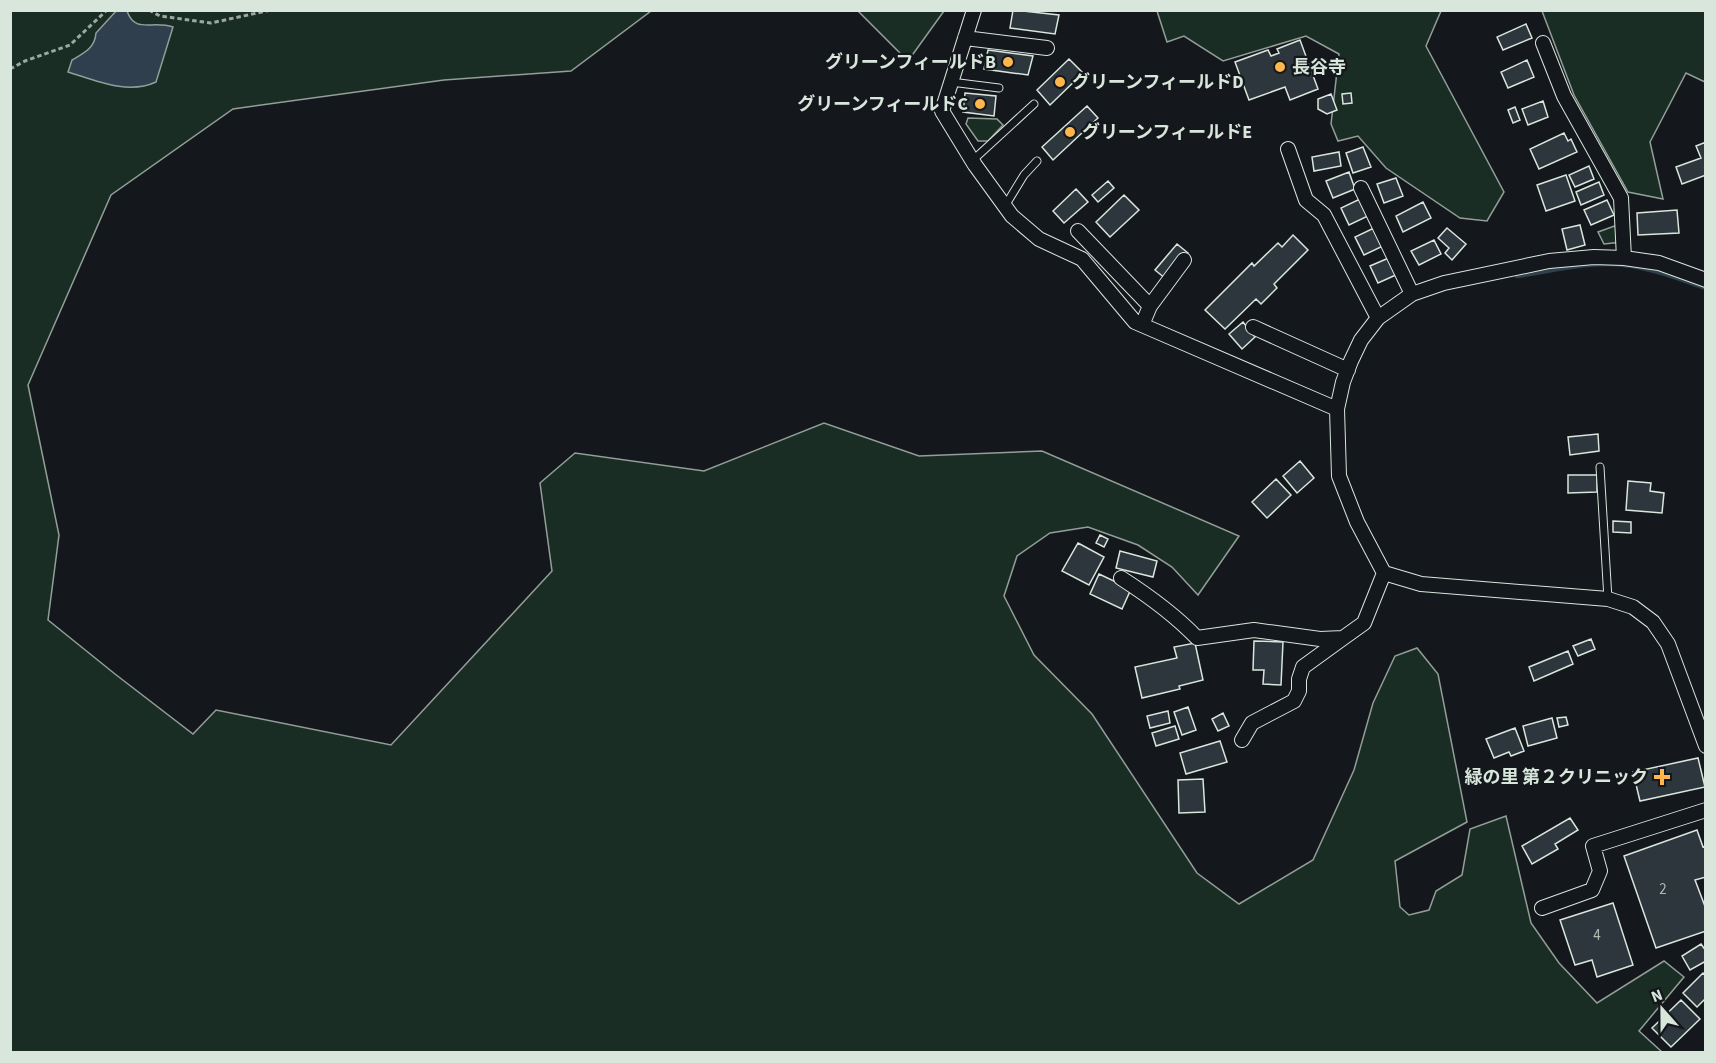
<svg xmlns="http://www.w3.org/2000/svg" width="1716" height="1063" font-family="'Source Sans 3','Noto Sans JP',sans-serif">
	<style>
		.green { fill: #1a2d24; stroke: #939e99; stroke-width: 1.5 }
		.water { fill: #2f3f4d; stroke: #939e99; stroke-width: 1.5 }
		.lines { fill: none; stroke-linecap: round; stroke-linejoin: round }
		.stream { stroke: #2f3f4d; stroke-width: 4.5 }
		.building { fill: #2c363c; stroke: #d8e6dc; stroke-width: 1.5 }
		.service-casing { stroke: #d8e6dc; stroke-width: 9 }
		.minor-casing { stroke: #d8e6dc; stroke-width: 16 }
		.path { stroke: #9da8a2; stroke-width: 3; stroke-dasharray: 4.5 3; stroke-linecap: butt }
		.service { stroke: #14181c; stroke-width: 7 }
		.minor { stroke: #14181c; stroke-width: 14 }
		.poi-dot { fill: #ffb74d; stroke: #14181c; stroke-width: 2 }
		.labels { text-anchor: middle; stroke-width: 4.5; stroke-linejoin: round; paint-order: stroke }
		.number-label { font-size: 15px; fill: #adbab4 }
		.poi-label { font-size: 18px; font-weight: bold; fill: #d8e6dc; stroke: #14181c; text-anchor: end }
	</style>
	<rect width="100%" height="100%" fill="#14181c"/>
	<path class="green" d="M 10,11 L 651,11 L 571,71 L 444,80 L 233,109 L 111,195 L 28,385 L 59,535 L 48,620 L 115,674 L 193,734 L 216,710 L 391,745 L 552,571 L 540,483 L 575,453 L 704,471 L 824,423 L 919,456 L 1042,451 L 1239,536 L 1198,595 L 1172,567 L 1138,545 L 1088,527 L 1050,533 L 1017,556 L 1004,596 L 1034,655 L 1092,714 L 1197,873 L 1239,904 L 1313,860 L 1354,770 L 1373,703 L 1395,656 L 1417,648 L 1438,674 L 1467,822 L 1395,861 L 1400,907 L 1409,915 L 1429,910 L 1436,891 L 1462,875 L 1470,829 L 1506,816 L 1531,923 L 1559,963 L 1597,1003 L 1664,961 L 1684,977 L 1639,1031 L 1662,1052 L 11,1052 Z
		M 858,11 L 944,11 L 908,61 Z
		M 1157,11 L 1441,11 L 1426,46 L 1504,192 L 1487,221 L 1460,218 L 1386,168 L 1358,136 L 1338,141 L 1331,124 L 1339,54 L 1306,36 L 1223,61 L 1184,36 L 1167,42 Z
		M 1542,11 L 1705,11 L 1705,82 L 1686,73 L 1650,142 L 1663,199 L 1628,192 L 1574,95 Z
		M 968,118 L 997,119 L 1003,125 L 988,141 L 978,141 L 966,124 Z
		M 1620,224 L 1622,242 L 1604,244 L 1598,232 Z"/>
	<path class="water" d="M 117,10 L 127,11 C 135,34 152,20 173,27 L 156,82 C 128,95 97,81 68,72 L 72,60 C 84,53 95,48 96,33 Z"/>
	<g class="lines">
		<path class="stream" d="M 1517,276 C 1552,271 1589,261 1624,265 C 1652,268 1679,279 1706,288"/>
	</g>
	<path class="building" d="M 1013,10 L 1059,15 L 1055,34 L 1010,28 Z
		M 1526,24 L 1532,38 L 1503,50 L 1497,37 Z
		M 1300,40 L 1318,89 L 1290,100 L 1285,87 L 1249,100 L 1235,62 L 1268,50 L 1271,56 L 1279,53 L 1277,49 Z
		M 988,50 L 1033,56 L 1028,75 L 984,69 Z
		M 1069,59 L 1083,73 L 1050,105 L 1037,90 Z
		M 1527,60 L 1534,77 L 1508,88 L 1501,72 Z
		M 965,93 L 996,96 L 994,116 L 963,112 Z
		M 1351,93 L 1352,103 L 1343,104 L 1342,94 Z
		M 1331,94 L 1337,110 L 1327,114 L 1318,109 L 1318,99 Z
		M 1543,101 L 1548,117 L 1528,125 L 1522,109 Z
		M 1087,106 L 1098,118 L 1053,160 L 1042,147 Z
		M 1515,107 L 1520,120 L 1513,123 L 1508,110 Z
		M 1564,133 L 1568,141 L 1571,139 L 1577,152 L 1539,169 L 1530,149 Z
		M 1706,142 L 1706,175 L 1682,184 L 1676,167 L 1701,158 L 1696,146 Z
		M 1363,147 L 1371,167 L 1353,173 L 1346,153 Z
		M 1339,152 L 1341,166 L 1314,171 L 1312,157 Z
		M 1589,166 L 1594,179 L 1575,187 L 1569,175 Z
		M 1349,172 L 1355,189 L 1333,198 L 1326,181 Z
		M 1566,175 L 1575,201 L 1546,211 L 1537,185 Z
		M 1396,178 L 1403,196 L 1384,203 L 1377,184 Z
		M 1108,181 L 1114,188 L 1098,202 L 1092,195 Z
		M 1599,182 L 1604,195 L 1581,205 L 1576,192 Z
		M 1076,189 L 1088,202 L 1064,223 L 1053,211 Z
		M 1124,195 L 1139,210 L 1110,237 L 1096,222 Z
		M 1360,199 L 1368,216 L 1349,225 L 1341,208 Z
		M 1607,200 L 1614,215 L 1591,225 L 1584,210 Z
		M 1423,202 L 1431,218 L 1403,232 L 1396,216 Z
		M 1677,210 L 1679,233 L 1638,235 L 1637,213 Z
		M 1580,225 L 1585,245 L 1567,250 L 1562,229 Z
		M 1374,228 L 1383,246 L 1364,255 L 1355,237 Z
		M 1447,228 L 1466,244 L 1452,260 L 1445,253 L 1449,248 L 1438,238 Z
		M 1293,235 L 1308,250 L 1274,284 L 1277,288 L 1261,304 L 1256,299 L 1225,329 L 1205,310 L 1252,263 L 1254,266 L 1278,243 L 1282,247 Z
		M 1434,240 L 1441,254 L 1419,265 L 1411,251 Z
		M 1177,244 L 1188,253 L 1166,279 L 1155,270 Z
		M 1391,257 L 1398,274 L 1378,283 L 1370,266 Z
		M 1243,322 L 1255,337 L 1242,349 L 1229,334 Z
		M 1598,434 L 1599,451 L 1570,455 L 1568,437 Z
		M 1300,461 L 1314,478 L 1297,493 L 1283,476 Z
		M 1568,475 L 1597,475 L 1597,492 L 1568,493 Z
		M 1276,479 L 1291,495 L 1267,518 L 1252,502 Z
		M 1628,481 L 1651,483 L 1650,491 L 1664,493 L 1662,513 L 1626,510 Z
		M 1613,521 L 1631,522 L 1631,533 L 1613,532 Z
		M 1100,535 L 1108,539 L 1104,547 L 1096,543 Z
		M 1078,543 L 1104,557 L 1089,585 L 1062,571 Z
		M 1120,551 L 1157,561 L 1153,577 L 1116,568 Z
		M 1099,574 L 1131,589 L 1122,609 L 1090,594 Z
		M 1591,639 L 1595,649 L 1578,656 L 1573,646 Z
		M 1254,641 L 1283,642 L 1281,685 L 1263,684 L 1264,670 L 1253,670 Z
		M 1195,643 L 1203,680 L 1179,686 L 1180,689 L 1142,698 L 1135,667 L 1177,658 L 1174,647 Z
		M 1568,651 L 1573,664 L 1534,681 L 1529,667 Z
		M 1188,707 L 1196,730 L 1182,735 L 1174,712 Z
		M 1168,711 L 1170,723 L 1150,728 L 1147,716 Z
		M 1223,713 L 1229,726 L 1218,731 L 1212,719 Z
		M 1566,717 L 1568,725 L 1559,727 L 1557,718 Z
		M 1552,718 L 1557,738 L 1528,746 L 1523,726 Z
		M 1175,726 L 1179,739 L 1156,746 L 1152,733 Z
		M 1515,728 L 1524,751 L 1511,756 L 1509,752 L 1494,758 L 1486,739 Z
		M 1220,741 L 1227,762 L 1186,774 L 1180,753 Z
		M 1698,758 L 1705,787 L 1640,801 L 1633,772 Z
		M 1203,779 L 1205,812 L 1179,813 L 1178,780 Z
		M 1570,818 L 1578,830 L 1555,844 L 1558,849 L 1532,864 L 1522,846 Z
		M 1697,830 L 1703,847 L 1706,846 L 1706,877 L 1695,880 L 1706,909 L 1706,931 L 1656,948 L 1624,856 Z
		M 1613,903 L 1633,965 L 1597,977 L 1592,960 L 1575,965 L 1560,920 Z
		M 1701,944 L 1706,951 L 1706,961 L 1690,970 L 1682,956 Z
		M 1703,973 L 1706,976 L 1706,998 L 1697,1007 L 1683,993 Z
		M 1681,1000 L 1700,1019 L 1671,1047 L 1652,1028 Z"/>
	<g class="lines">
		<g class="service-casing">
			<path id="service" d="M 951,82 L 999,88
				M 972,161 L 1034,104
				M 1005,206 L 1024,175 L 1037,161
				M 1600,467 L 1608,599"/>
		</g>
		<g class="minor-casing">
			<path id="minor" d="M 974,10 L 942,111 L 975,165 L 1012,216 L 1039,239 L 1082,259 L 1135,322 L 1337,409
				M 965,38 L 1047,48
				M 1543,43 L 1564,96 L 1621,198 L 1624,258
				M 1288,149 L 1306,200 L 1324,215 L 1378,318
				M 1361,188 L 1412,294
				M 1078,231 L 1150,306 L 1142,325
				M 1706,280 L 1659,263 L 1624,258 L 1594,257 L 1549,261 L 1444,283 L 1412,294 L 1378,318 L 1361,340 L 1351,361 L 1343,382 L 1337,409 L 1339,476 L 1357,522 L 1384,573 L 1421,584 L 1608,599 L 1633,607 L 1653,622 L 1668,644 L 1706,746
				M 1150,306 L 1184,260
				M 1253,327 L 1348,370
				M 1121,578 C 1149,596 1174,614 1197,638 L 1254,630 L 1320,639 L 1343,638 L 1364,623 L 1384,573
				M 1242,740 L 1252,723 L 1294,701 L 1299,691 L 1299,679 L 1303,667 L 1343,638
				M 1542,908 L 1592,890 L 1600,871 L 1593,846 L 1706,810"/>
		</g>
		<path class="path" d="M 149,10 L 160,16 L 211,23 L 271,10
			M 10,69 L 25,61 L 70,45 L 107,10"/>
		<use href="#service" class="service"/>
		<use href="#minor" class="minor"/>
	</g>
	<g class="poi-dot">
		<circle cx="1008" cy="62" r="6"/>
		<circle cx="1280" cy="67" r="6"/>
		<circle cx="1060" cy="82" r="6"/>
		<circle cx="980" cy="104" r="6"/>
		<circle cx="1070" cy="132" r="6"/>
		<path d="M1659 768h6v6h6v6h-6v6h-6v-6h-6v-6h6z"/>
	</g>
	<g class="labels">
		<g class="number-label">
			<text x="1663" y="894">2</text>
			<text x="1597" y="940">4</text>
		</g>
		<g class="poi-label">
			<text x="996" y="68">グリーンフィールドB</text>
			<text x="1292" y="73" text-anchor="start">長谷寺</text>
			<text x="1072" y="88" text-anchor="start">グリーンフィールドD</text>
			<text x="968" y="110">グリーンフィールドC</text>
			<text x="1082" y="138" text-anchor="start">グリーンフィールドE</text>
			<text x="1648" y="783">緑の里 第２クリニック</text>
		</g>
	</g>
	<rect width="1716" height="1063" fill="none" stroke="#d8e6dc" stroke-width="24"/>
	<g transform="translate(1662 1009) rotate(339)" stroke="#14181c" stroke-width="4.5" paint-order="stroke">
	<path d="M0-4.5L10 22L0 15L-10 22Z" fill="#d8e6dc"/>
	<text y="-9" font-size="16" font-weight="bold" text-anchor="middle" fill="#d8e6dc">N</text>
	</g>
</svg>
